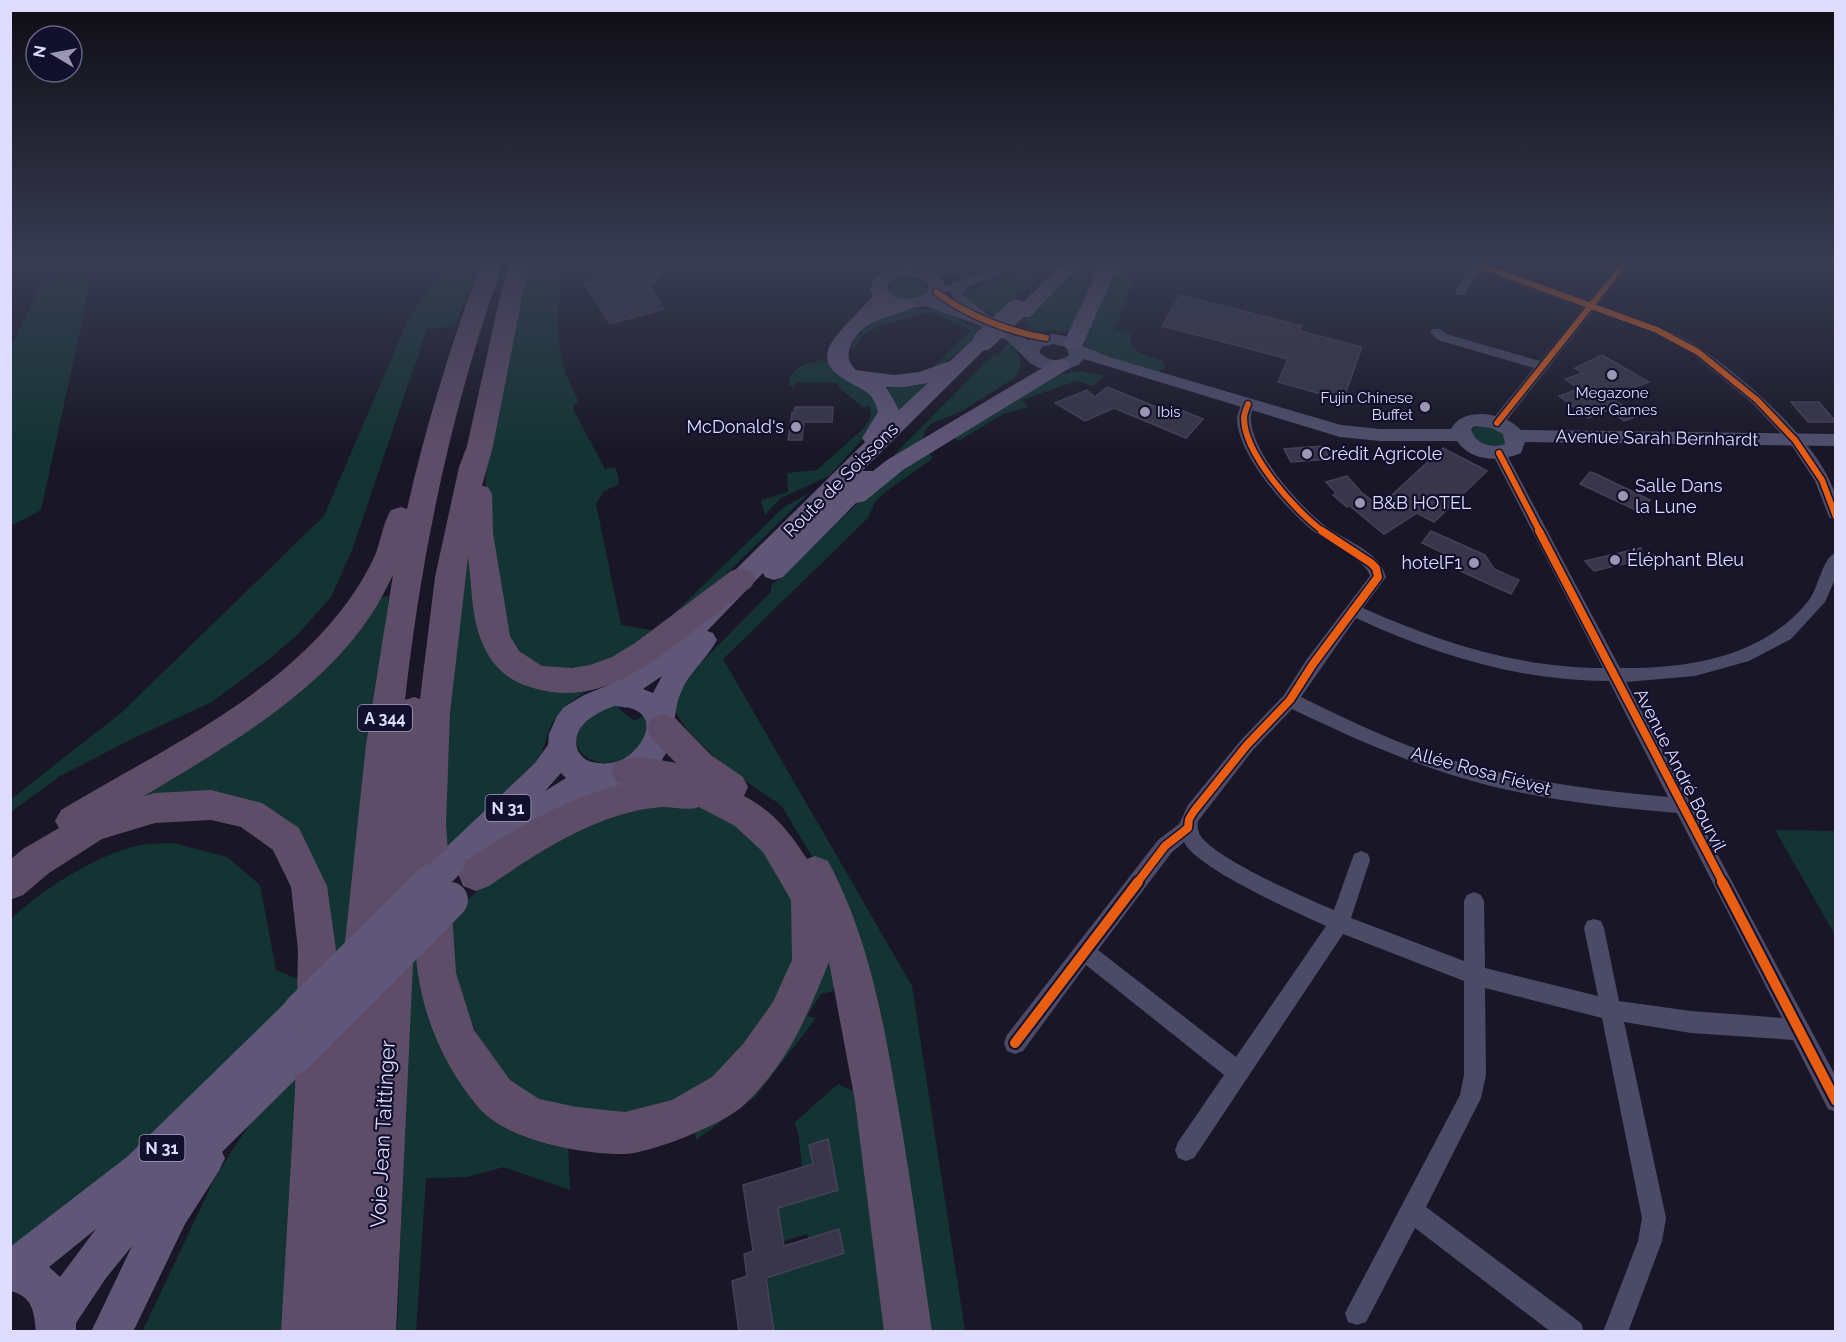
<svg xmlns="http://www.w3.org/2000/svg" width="1846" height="1342" font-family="Raleway,sans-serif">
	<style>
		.green { fill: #133433 }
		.building { fill: #383648; stroke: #45415a; stroke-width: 1.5 }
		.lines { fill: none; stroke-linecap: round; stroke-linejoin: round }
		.street { fill: #4b4b68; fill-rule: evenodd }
		.secondary { fill: #504f6d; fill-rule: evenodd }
		.primary { fill: #605678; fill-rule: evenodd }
		.highway { fill: #5e4d68; fill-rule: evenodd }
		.primary-bridge-far2 { stroke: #605678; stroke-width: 21 }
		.primary-bridge-far1 { stroke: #605678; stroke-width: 28 }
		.primary-bridge { stroke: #605678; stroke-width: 36 }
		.cycleway-far2-casing { stroke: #13102e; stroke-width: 9 }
		.cycleway-far1-casing { stroke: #13102e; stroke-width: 11 }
		.cycleway-casing { stroke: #13102e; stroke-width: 14 }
		.cycleway-far2 { stroke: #e95d12; stroke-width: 6 }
		.cycleway-far1 { stroke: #e95d12; stroke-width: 8 }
		.cycleway { stroke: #e95d12; stroke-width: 10 }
		.poi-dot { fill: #9a97b3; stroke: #13102e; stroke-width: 2 }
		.labels { text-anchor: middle; stroke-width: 4.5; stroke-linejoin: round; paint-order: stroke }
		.far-poi-label { font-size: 15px; fill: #dfdcff; stroke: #13102e }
		.shield { fill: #13102e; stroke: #a29fc0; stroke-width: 1.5 }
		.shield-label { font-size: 16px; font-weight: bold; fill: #dfdcff }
		.poi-label { font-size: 18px; fill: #dfdcff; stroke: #13102e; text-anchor: start }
		.street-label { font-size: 18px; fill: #dfdcff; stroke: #13102e }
		.near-street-label { font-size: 21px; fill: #dfdcff; stroke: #13102e }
	</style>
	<rect width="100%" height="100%" fill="#191727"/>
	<path class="green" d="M 445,263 L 482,263 L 454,326 L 427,329 L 352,550 L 331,597 L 298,634 L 268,660 L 212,702 L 138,736 L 60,776 L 11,812 L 10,800 L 121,713 L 324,516 L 408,320 Z
		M 527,263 L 565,263 C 556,318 551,351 579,402 L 573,405 L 574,411 L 605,469 L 615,467 L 619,478 L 618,485 L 604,491 L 596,504 L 621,625 L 656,631 L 784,507 L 809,493 L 676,623 L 596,667 L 549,670 L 513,649 L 502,624 L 486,512 L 486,454 Z
		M 926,263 L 947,263 L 944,266 L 960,272 L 983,273 C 965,278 936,285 926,263 Z
		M 1042,263 L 1053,263 L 997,316 L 973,303 L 966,297 L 968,291 L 985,286 Z
		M 1080,263 L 1106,263 L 1072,327 L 1065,331 L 1023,330 L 1029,324 L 1022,321 Z
		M 1118,263 L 1140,263 L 1115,329 L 1131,334 L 1131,345 L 1140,353 L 1163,361 L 1165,368 L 1159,372 C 1134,365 1104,362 1085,344 L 1085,335 Z
		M 93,271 L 41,510 L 11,526 L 11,346 L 42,284 Z
		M 908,278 L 923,283 L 926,290 C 916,302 897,301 888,289 L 891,282 Z
		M 930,309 L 940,311 L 985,332 L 931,373 L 929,371 L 971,330 L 931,312 C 917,315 880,325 868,332 C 861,337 858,344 854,350 L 851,347 C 858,329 882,314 900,310 C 909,308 920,310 930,309 Z
		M 1010,342 C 1019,354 1025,363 1016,377 L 962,411 L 931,424 L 925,431 L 922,443 L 897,457 L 894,455 L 993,355 L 997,356 Z
		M 820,360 C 844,366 867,388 882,406 L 878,422 L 829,476 L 781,498 L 765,515 L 761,500 L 788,492 L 787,473 L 817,470 L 864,428 L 871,417 L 870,406 L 862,407 C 854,398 842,393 837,383 L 796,382 L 794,388 L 789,385 C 789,367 806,364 820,360 Z
		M 1079,371 L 1104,376 L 1093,386 L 1076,381 L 1022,400 L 1028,407 L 1003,414 L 959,441 L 954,438 L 1051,376 Z
		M 937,380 L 897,418 L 884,392 L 891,386 L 915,386 Z
		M 1486,425 L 1504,432 L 1507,446 L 1485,447 L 1470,433 L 1475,427 Z
		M 929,454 L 932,456 L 932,459 L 885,492 L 875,502 L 868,518 L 723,659 L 912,986 L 965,1331 L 928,1331 L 877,995 L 857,931 L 781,805 L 726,768 L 688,731 L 674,710 L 678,686 L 771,592 L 771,586 L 870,491 Z
		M 467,543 L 483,644 L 590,689 L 566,705 L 551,725 L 540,758 L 443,853 L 442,778 Z
		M 389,596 L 345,948 L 327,965 L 261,812 L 87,823 L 377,598 Z
		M 618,705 L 620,710 L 634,721 L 647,714 L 652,723 C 648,730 645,742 639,748 C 604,785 549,745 592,716 C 601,710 607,707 618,705 Z
		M 664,804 L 706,807 L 750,828 L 798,902 L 790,995 L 699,1093 L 629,1122 L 532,1100 L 508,1082 L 487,1053 L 455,991 L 444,924 L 482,886 L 512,862 L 628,807 Z
		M 1775,830 L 1835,831 L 1835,935 Z
		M 174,843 L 227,857 L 260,885 L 276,970 L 300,980 L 305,987 L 107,1180 L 36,1231 L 11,1246 L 10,920 C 38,892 98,854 137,846 C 148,843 162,844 174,843 Z
		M 424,945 L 442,1022 L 568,1144 L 570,1190 L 504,1167 L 467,1177 L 426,1178 L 416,1331 L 397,1332 L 411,958 Z
		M 840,958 L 833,991 L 821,994 L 807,1016 L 816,1018 L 756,1096 L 696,1140 L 694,1128 L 819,960 Z
		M 301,1071 L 288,1331 L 142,1332 L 213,1182 L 234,1147 L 253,1120 Z
		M 838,1084 L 860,1094 L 900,1331 L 774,1331 L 766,1278 L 844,1253 L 839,1229 L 808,1238 L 807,1234 L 784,1241 L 778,1208 L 838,1190 L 827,1139 L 809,1145 L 813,1164 L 802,1167 L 798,1132 L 794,1123 Z"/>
	<path class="building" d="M 585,263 L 670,263 L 650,287 L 664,309 L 610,324 L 585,284 L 596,281 Z
		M 1180,295 L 1302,326 L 1300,331 L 1362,347 L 1343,400 L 1278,382 L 1288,359 L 1162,326 Z
		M 1602,355 L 1649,382 L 1609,396 L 1638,416 L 1624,421 L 1609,410 L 1588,418 L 1559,396 L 1579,389 L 1565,379 L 1583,373 L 1575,368 Z
		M 1107,387 L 1176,415 L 1181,410 L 1203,419 L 1186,438 L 1114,408 L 1085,421 L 1055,403 L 1087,390 L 1095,397 Z
		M 1791,402 L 1819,402 L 1836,422 L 1808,422 Z
		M 795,407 L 833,407 L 832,422 L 804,422 L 802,440 L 788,440 L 792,413 L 794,413 Z
		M 1323,446 L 1330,459 L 1291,462 L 1284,449 Z
		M 1443,448 L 1487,471 L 1434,522 L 1417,513 L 1384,534 L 1350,506 L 1347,507 L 1333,495 L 1336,493 L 1326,482 L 1347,476 L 1362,493 L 1380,506 Z
		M 1590,472 L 1596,474 L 1650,500 L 1640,512 L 1580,484 Z
		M 1431,531 L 1485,555 L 1494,569 L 1519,580 L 1511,594 L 1460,571 L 1462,568 L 1456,559 L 1422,543 Z
		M 1641,548 L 1644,559 L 1594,571 L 1585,561 Z
		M 828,1139 L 838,1190 L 778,1208 L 784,1246 L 839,1229 L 844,1253 L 766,1278 L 774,1332 L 739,1332 L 732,1281 L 747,1276 L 744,1254 L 753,1251 L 743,1185 L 813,1164 L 809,1145 Z"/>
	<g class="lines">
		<path class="street" d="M 1012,263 L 1028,263 L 968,287 L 962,294 L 987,314 L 987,320 L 979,320 L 953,299 L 951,291 L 937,294 L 931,291 Z
			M 1470,263 L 1482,263 L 1588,301 L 1619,263 L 1631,263 L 1598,305 C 1633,318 1672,328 1703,350 C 1746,379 1820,444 1835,494 C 1837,503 1836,513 1836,522 L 1829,517 L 1815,481 L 1790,443 L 1752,403 L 1694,355 L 1653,333 L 1593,311 L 1502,426 L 1492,426 L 1490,423 L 1492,420 L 1534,368 L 1438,340 L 1430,332 L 1432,329 L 1440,329 L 1446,334 L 1540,361 L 1583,308 L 1478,270 L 1465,295 L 1457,295 L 1455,293 Z
			M 1248,400 L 1255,404 C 1253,408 1251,413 1251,417 C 1250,452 1301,508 1328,528 C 1347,541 1380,552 1386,577 L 1363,608 C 1439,642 1518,668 1603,668 L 1492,453 L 1494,450 L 1504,450 L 1506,453 L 1620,668 C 1687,669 1765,657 1809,600 C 1818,589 1823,556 1836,553 L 1836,577 L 1825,602 L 1791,639 L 1749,661 L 1695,676 L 1626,682 L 1836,1077 L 1836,1112 L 1828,1109 L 1793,1040 L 1691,1033 L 1624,1022 L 1666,1218 L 1662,1241 L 1628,1332 L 1603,1332 L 1638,1241 L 1642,1218 L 1602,1018 L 1485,988 L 1486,1075 L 1481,1098 L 1426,1207 L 1581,1323 L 1584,1332 L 1551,1332 L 1415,1228 L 1366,1322 L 1357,1325 L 1348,1322 L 1345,1313 L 1460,1095 L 1464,1075 L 1464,981 L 1343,934 L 1194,1158 L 1186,1161 L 1178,1158 L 1175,1150 L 1178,1142 L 1224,1075 L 1086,965 L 1023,1051 L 1015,1054 L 1007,1051 L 1004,1043 L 1007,1035 L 1158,840 L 1179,824 L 1188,805 L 1241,740 L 1284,695 L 1307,659 L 1370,576 C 1367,561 1330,544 1317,534 C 1289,513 1236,454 1237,417 C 1238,413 1240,408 1241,404 ZM 1356,618 C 1436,655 1520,681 1609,681 L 1668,797 C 1587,790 1504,778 1426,752 C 1383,737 1342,717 1301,697 ZM 1292,709 C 1344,734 1397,758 1452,775 C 1525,798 1601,807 1677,813 L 1782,1018 L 1691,1011 L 1619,1001 L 1604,928 L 1601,921 L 1594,919 L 1587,921 L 1584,928 L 1598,996 L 1485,968 L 1484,901 L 1481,895 L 1474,892 L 1467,895 L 1464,901 L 1464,961 L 1351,918 L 1370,860 L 1368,854 L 1361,851 L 1354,854 L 1334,910 C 1303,897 1223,862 1202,838 C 1198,833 1197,827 1198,821 L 1253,750 ZM 1184,842 C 1196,868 1297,913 1326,926 L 1236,1057 L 1098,950 L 1172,852 Z"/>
		<path class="secondary" d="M 902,266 C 919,266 934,269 944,283 L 944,292 L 938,299 C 968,307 1006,318 1028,340 C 1049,331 1058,334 1079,340 L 1083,346 L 1109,357 L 1341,425 L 1380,429 L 1451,429 C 1463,405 1506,413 1521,430 L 1836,434 L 1836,446 L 1525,442 L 1521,453 C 1500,462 1471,462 1457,441 L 1380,441 L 1340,437 L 1084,359 L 1078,365 L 1063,371 L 1039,368 L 1030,363 L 1008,341 L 976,324 L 924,306 L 906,309 L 892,307 L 877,300 L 870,290 C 874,273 886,270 902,266 ZM 903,276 L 916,277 L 928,284 L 928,291 C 915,301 898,302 887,289 L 888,283 ZM 1053,344 L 1066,347 L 1069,355 C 1058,363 1049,361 1039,352 L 1042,347 ZM 1475,426 L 1491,428 L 1503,434 L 1505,444 C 1491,449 1475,444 1471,429 Z"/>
		<path class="primary" d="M 1063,263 L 1082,263 L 1030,317 L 1016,317 L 1013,313 L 1016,309 Z
			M 1101,263 L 1119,263 L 1083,344 L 1080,348 L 1066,348 L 1063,344 Z
			M 882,290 L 889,292 L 892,296 L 886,305 L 905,298 L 912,300 L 915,304 L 912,308 C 898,314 880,318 867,326 C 853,335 840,357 856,370 L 894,375 L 919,372 L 950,361 L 977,336 L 991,336 L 994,340 L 862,471 L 873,471 L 887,460 L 1054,361 L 1061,359 L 1068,361 L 1071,365 L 1068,369 L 903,470 L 865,501 L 856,503 L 783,577 L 774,580 L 765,577 L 763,573 L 707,631 L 713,633 L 717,640 C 707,659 689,672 681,692 C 670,719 679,740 658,765 C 640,787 605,785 581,800 C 564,810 548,823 534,836 C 522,847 514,859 499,865 L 488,861 L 484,851 L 462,873 L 451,877 L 440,873 L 435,863 L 440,853 L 535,763 L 548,745 L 549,734 L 557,716 L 564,707 L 584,695 L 606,686 L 645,659 L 865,442 L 862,438 L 878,412 C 876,406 875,400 870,395 C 854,381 813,373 832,342 C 844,323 863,310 875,292 ZM 928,383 L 899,410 L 886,387 L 905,387 ZM 662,676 L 653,693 L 643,689 ZM 615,706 C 621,707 628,707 633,709 C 662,720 638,754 619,761 C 610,764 601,764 592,762 C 586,761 581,756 578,751 C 569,727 596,712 615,706 ZM 561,773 L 566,778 L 545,791 Z
			M 301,994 L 313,999 L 318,1011 L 313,1023 L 296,1040 L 306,1045 L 312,1057 L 306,1069 L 222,1152 L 225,1158 L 219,1171 L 185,1224 L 133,1332 L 91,1332 L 132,1246 L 106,1278 L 76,1323 L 76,1332 L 36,1332 C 34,1312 33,1296 10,1291 L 10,1247 L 128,1156 L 289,999 ZM 96,1229 L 60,1277 L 49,1267 Z"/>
		<path class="highway" d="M 481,263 L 503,263 C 452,406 422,549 405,700 L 414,697 L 420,699 L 435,577 L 459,467 L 467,446 L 501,292 L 510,263 L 532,263 L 523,292 L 493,446 L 482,486 L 488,487 L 492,494 L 493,533 L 510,636 L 519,651 L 542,666 L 572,668 L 590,665 L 612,657 L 635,643 L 731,571 L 741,568 L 751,571 L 756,579 L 751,587 C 728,604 706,622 683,639 C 637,674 590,707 530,687 C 507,680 491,665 482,642 C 471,616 472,585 468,557 L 450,713 L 446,824 L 456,973 L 474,1030 L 510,1080 L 539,1099 L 577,1107 L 625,1112 L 672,1100 L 712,1077 L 743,1044 L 773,1002 L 792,960 L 791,900 L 763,852 L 735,826 L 699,807 C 688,811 675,807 663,807 C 653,808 641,809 631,812 C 579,825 533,856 489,886 L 476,891 L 463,886 L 458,874 L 463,862 C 513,830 564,799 622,784 L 616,782 L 611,772 L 616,762 C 637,754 655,759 676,763 L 651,738 L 647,728 L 651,718 L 663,714 L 675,718 L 711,755 L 743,777 L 748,787 L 744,796 C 774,812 789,831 807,859 L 815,856 L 828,861 C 865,930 881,1007 894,1083 C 909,1166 920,1249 932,1332 L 884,1332 L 855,1101 L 829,962 C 806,1018 789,1062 744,1105 C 724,1124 650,1154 623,1154 C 581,1154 508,1141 479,1108 C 447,1071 425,1022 418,974 C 415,956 416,937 415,919 L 396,1332 L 281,1332 L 295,1092 L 298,950 L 291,887 L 273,850 L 241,827 L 211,820 L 155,823 L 102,839 L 49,873 L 23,895 L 10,900 L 10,860 L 23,849 L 59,828 L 55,821 L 61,810 C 161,750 279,697 349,600 C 359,586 369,569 376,553 C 381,539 383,523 391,510 L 401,507 L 407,509 C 426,425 451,344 481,263 ZM 393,575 L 366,745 L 337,1017 L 336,950 L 327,886 L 299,828 L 262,803 L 211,790 L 155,793 L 144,796 C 225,747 317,696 371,615 C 379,603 386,589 393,575 Z"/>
		<path class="primary-bridge-far2" d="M 984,340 L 1016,310"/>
		<path class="primary-bridge-far1" d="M 431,883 L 451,863"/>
		<path class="primary-bridge" d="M 301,1011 L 432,882
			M 294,1057 L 450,900"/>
		<g class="cycleway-far2-casing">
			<path id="cycleway-far2" d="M 1476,264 L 1657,330 L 1698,352 L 1757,400 L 1795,440 L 1822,480 L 1836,517
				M 936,292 C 966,315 1009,332 1046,338
				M 1248,404 C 1247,408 1244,413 1244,418 C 1244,454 1296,512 1324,532
				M 1497,423 L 1625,263
				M 1499,453 L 1540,532"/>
		</g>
		<g class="cycleway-far1-casing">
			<path id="cycleway-far1" d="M 1539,531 L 1723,883
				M 1137,883 L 1165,846 L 1188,828 L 1189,819 L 1194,811 L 1247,745 L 1290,700 L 1313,664 L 1378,577 L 1376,568 L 1371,563 L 1322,531"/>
		</g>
		<g class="cycleway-casing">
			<path id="cycleway" d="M 1722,882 L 1836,1101
				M 1015,1043 L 1138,882"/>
		</g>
		<use href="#cycleway-far2" class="cycleway-far2"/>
		<use href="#cycleway-far1" class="cycleway-far1"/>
		<use href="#cycleway" class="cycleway"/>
	</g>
	<linearGradient id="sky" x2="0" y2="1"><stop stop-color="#0e0d15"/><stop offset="0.58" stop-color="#383c52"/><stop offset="1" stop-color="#383c52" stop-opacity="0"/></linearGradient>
	<rect width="1846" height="451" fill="url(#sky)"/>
	<g class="poi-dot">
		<circle cx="1612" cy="375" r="6"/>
		<circle cx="1425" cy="407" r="6"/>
		<circle cx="1145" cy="412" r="6"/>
		<circle cx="796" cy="427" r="6"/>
		<circle cx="1307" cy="454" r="6"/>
		<circle cx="1623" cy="496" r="6"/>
		<circle cx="1360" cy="503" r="6"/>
		<circle cx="1615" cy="560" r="6"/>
		<circle cx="1474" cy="563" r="6"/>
	</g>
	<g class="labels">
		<g class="far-poi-label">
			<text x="1612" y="398">Megazone<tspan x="1612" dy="17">Laser Games</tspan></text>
			<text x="1413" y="403" text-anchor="end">Fujin Chinese<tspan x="1413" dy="17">Buffet</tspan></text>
			<text x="1157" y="417" text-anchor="start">Ibis</text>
		</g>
		<g class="shield">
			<rect x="358" y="705" width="54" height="26" rx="4.5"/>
			<rect x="485.5" y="795" width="45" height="26" rx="4.5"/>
			<rect x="139.5" y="1135" width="45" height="26" rx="4.5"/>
		</g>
		<g class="shield-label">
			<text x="385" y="724">A 344</text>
			<text x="508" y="814">N 31</text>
			<text x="162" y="1154">N 31</text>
		</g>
		<g class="poi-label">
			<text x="784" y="433" text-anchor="end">McDonald's</text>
			<text x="1319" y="460">Crédit Agricole</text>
			<text x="1635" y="492">Salle Dans<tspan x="1635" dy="21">la Lune</tspan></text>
			<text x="1372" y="509">B&amp;B HOTEL</text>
			<text x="1627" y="566">Éléphant Bleu</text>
			<text x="1462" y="569" text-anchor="end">hotelF1</text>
		</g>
		<g class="street-label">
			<text transform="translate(1657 438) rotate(1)" y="6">Avenue Sarah Bernhardt</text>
			<text transform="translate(841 480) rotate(-45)" y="6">Route de Soissons</text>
			<text transform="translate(1680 770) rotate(63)" y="6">Avenue André Bourvil</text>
			<text transform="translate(1481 771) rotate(15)" y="6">Allée Rosa Fiévet</text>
		</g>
		<g class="near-street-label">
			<text transform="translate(383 1134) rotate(-87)" y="7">Voie Jean Taittinger</text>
		</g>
	</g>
	<rect width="1846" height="1342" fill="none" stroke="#dfdcff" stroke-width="24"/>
	<g transform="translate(54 54) rotate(280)"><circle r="28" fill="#13102e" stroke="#656282" stroke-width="1.5"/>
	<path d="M0-4.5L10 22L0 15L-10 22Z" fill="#9a97b3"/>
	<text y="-9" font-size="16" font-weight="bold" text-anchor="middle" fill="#dfdcff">N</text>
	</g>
</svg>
